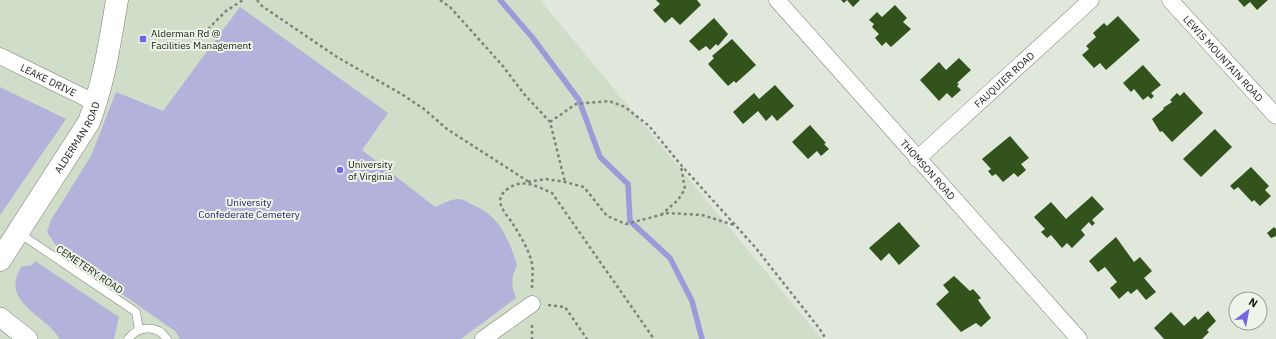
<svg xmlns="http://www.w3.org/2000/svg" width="1276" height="339" font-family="'IBM Plex Sans',sans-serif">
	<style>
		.built { fill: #d0ddc9 }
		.green { fill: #b2b2da }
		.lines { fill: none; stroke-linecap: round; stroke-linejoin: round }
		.stream { stroke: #9c9ad9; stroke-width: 5.5 }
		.building { fill: #32531c }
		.service-casing { stroke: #798175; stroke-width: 9 }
		.minor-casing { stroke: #798175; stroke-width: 17 }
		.tertiary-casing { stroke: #798175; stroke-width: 20 }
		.secondary-casing { stroke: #798175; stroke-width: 23 }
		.path { stroke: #7e847a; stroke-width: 2.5; stroke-dasharray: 3 3; stroke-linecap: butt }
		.service { stroke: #fff; stroke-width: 8 }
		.minor { stroke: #fff; stroke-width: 16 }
		.tertiary { stroke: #fff; stroke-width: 19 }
		.secondary { stroke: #fff; stroke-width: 22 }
		.poi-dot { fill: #7566e1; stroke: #ecf5e7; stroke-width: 1.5 }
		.labels { text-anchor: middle; stroke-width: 4; stroke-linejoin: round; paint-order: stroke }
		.poi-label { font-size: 10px; fill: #191c17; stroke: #ecf5e7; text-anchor: start }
		.street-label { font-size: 10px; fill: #191c17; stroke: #ecf5e7 }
		.park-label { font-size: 10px; fill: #2d2069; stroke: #ecf5e7 }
	</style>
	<rect width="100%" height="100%" fill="#dfe8da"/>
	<path class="built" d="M 0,0 L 540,0 L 822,339 L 0,339 Z"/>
	<path class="green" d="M 240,7 L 388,113 L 362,150 L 435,207 C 442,204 451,199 459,199 C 463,199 469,203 473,205 C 500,216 509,240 517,265 C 511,277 511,286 516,298 L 461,339 L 180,339 L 175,331 L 59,250 L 47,232 L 51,220 L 91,156 L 116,92 L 163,111 Z
		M 0,87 L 66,119 L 0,215 Z
		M 35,261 L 119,317 L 114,339 L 60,339 C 44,313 0,303 21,267 L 32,265 Z"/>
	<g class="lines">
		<path class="stream" d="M 500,0 L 532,37 L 579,100 L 600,157 L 628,184 L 630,221 L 670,258 L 692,301 L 702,339"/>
	</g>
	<path class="building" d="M 656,0 L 697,0 L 701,5 L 680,25 L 672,17 L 665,23 L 653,10 L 660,4 Z
		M 841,0 L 860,0 L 853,7 L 847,0 L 844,3 Z
		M 1238,0 L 1268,0 L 1257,10 L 1250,2 L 1244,7 Z
		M 895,5 L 907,18 L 903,22 L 911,29 L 891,47 L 886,42 L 882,46 L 875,38 L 879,34 L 872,27 L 874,24 L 869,20 L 877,12 L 882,17 Z
		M 1118,16 L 1140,40 L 1106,70 L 1100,63 L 1094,68 L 1082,55 L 1089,49 L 1086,46 L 1096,37 L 1093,33 L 1104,23 L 1107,26 Z
		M 714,18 L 728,34 L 718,46 L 716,44 L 710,50 L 706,46 L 699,51 L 689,41 Z
		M 732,39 L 756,65 L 736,83 L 734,81 L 728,86 L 708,64 L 714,58 L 712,56 Z
		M 959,58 L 971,70 L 957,83 L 959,84 L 957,86 L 961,90 L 952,98 L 947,93 L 939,101 L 920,80 L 939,62 L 946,70 Z
		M 1143,65 L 1161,85 L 1151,93 L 1154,96 L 1151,99 L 1148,96 L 1143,100 L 1134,89 L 1131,92 L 1123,83 Z
		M 775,85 L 794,106 L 777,121 L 772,115 L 766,121 L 758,111 L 743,124 L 733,112 L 754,93 L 759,99 Z
		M 1184,92 L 1203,113 L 1172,142 L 1162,131 L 1160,132 L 1152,119 L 1164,109 L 1163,108 L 1172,102 L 1170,100 L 1177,93 L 1180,96 Z
		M 810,125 L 826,143 L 824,144 L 829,149 L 821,156 L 817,151 L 808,159 L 792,142 Z
		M 1215,129 L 1232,147 L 1201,177 L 1183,159 Z
		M 1010,136 L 1029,158 L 1021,164 L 1026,170 L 1018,177 L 1014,173 L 1003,182 L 996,174 L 992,176 L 988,171 L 991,169 L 982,159 Z
		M 1251,167 L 1269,186 L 1265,190 L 1271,196 L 1260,206 L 1254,200 L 1252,202 L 1238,187 L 1234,190 L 1230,186 Z
		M 1092,196 L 1104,209 L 1092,220 L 1095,223 L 1092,226 L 1089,222 L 1081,230 L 1085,235 L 1072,248 L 1067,243 L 1062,248 L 1051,235 L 1047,238 L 1041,232 L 1045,229 L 1034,217 L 1051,202 L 1066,219 Z
		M 899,222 L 920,246 L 899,265 L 889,253 L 881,261 L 869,248 Z
		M 1274,227 L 1276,229 L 1276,236 L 1271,238 L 1267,233 Z
		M 1116,237 L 1134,262 L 1140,257 L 1152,271 L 1144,278 L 1156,292 L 1146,300 L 1137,289 L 1131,294 L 1128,291 L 1119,299 L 1110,288 L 1117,282 L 1105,267 L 1098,272 L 1089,261 Z
		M 954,276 L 970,291 L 973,289 L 981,298 L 978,300 L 991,318 L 981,327 L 976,323 L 961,332 L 936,304 L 949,292 L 943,285 Z
		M 1208,311 L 1216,321 L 1207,330 L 1209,332 L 1202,339 L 1164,339 L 1154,328 L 1171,312 L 1184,326 L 1195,316 L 1198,320 Z"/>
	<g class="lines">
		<g class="service-casing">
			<path id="service" d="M 19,233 L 136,312 L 139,330
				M 128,339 C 138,326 157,324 167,339"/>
		</g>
		<g class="minor-casing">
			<g id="minor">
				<path id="s1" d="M 777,0 L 1079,339"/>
				<path id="s2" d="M 1170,0 L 1276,116"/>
				<path id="s3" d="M 0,56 L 96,103"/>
				<path id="s4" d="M 917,159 L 1091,0"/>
				<path d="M 483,339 L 532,304"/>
			</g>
		</g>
		<g class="tertiary-casing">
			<path id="tertiary" d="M 0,317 L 28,339"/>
		</g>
		<g class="secondary-casing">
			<g id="secondary">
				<path id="s5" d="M 0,260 L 89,122 C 104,83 110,41 117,0"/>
			</g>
		</g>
		<path class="path" d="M 257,0 L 262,6 L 337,57 L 403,95 L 424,109 L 447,129 L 529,182
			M 440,0 L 450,7 L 502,65 L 524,94 L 550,122 L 565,182
			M 180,35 L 203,34 L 226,11 L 243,0
			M 550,122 L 576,104 L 609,101 L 625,107 L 649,126 L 681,165 L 755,247 L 819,328 L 826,339
			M 528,182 L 546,179 L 565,182 L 584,187 L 607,216 L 626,224 L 668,213 L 702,215 L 734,225
			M 661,215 L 678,200 L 685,189 L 681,166
			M 532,288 C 532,279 534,268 531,260 C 528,248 519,234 513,224 C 505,212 491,200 509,188 C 524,178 538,187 552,193 L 654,339
			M 548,305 L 565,307 L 587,339
			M 532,325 L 532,339"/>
		<use href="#service" class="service"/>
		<use href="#minor" class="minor"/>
		<use href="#tertiary" class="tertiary"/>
		<use href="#secondary" class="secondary"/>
	</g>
	<g class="poi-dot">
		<rect x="139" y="35" width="8" height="8" rx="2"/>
		<circle cx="340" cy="170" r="4"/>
	</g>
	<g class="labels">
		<g class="poi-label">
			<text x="151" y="37">Alderman Rd @<tspan x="151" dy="12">Facilities Management</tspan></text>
			<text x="348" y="168">University<tspan x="348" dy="12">of Virginia</tspan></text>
		</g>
		<g class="street-label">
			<text dy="4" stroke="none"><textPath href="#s2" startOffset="79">LEWIS MOUNTAIN ROAD</textPath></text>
			<text dy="4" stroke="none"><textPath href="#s3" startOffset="54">LEAKE DRIVE</textPath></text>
			<text dy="4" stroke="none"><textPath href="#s4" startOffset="118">FAUQUIER ROAD</textPath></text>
			<text dy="4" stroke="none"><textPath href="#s5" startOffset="145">ALDERMAN ROAD</textPath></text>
			<text dy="4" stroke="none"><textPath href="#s1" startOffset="227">THOMSON ROAD</textPath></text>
			<text transform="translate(90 269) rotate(34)" y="4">CEMETERY ROAD</text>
		</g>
		<g class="park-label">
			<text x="249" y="206">University<tspan x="249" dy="12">Confederate Cemetery</tspan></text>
		</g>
	</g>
	<g transform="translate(1248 311) rotate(32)"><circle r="19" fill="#ecf5e7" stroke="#989e94"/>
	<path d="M0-3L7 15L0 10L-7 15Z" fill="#7566e1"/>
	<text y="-6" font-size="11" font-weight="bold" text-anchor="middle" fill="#191c17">N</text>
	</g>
</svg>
